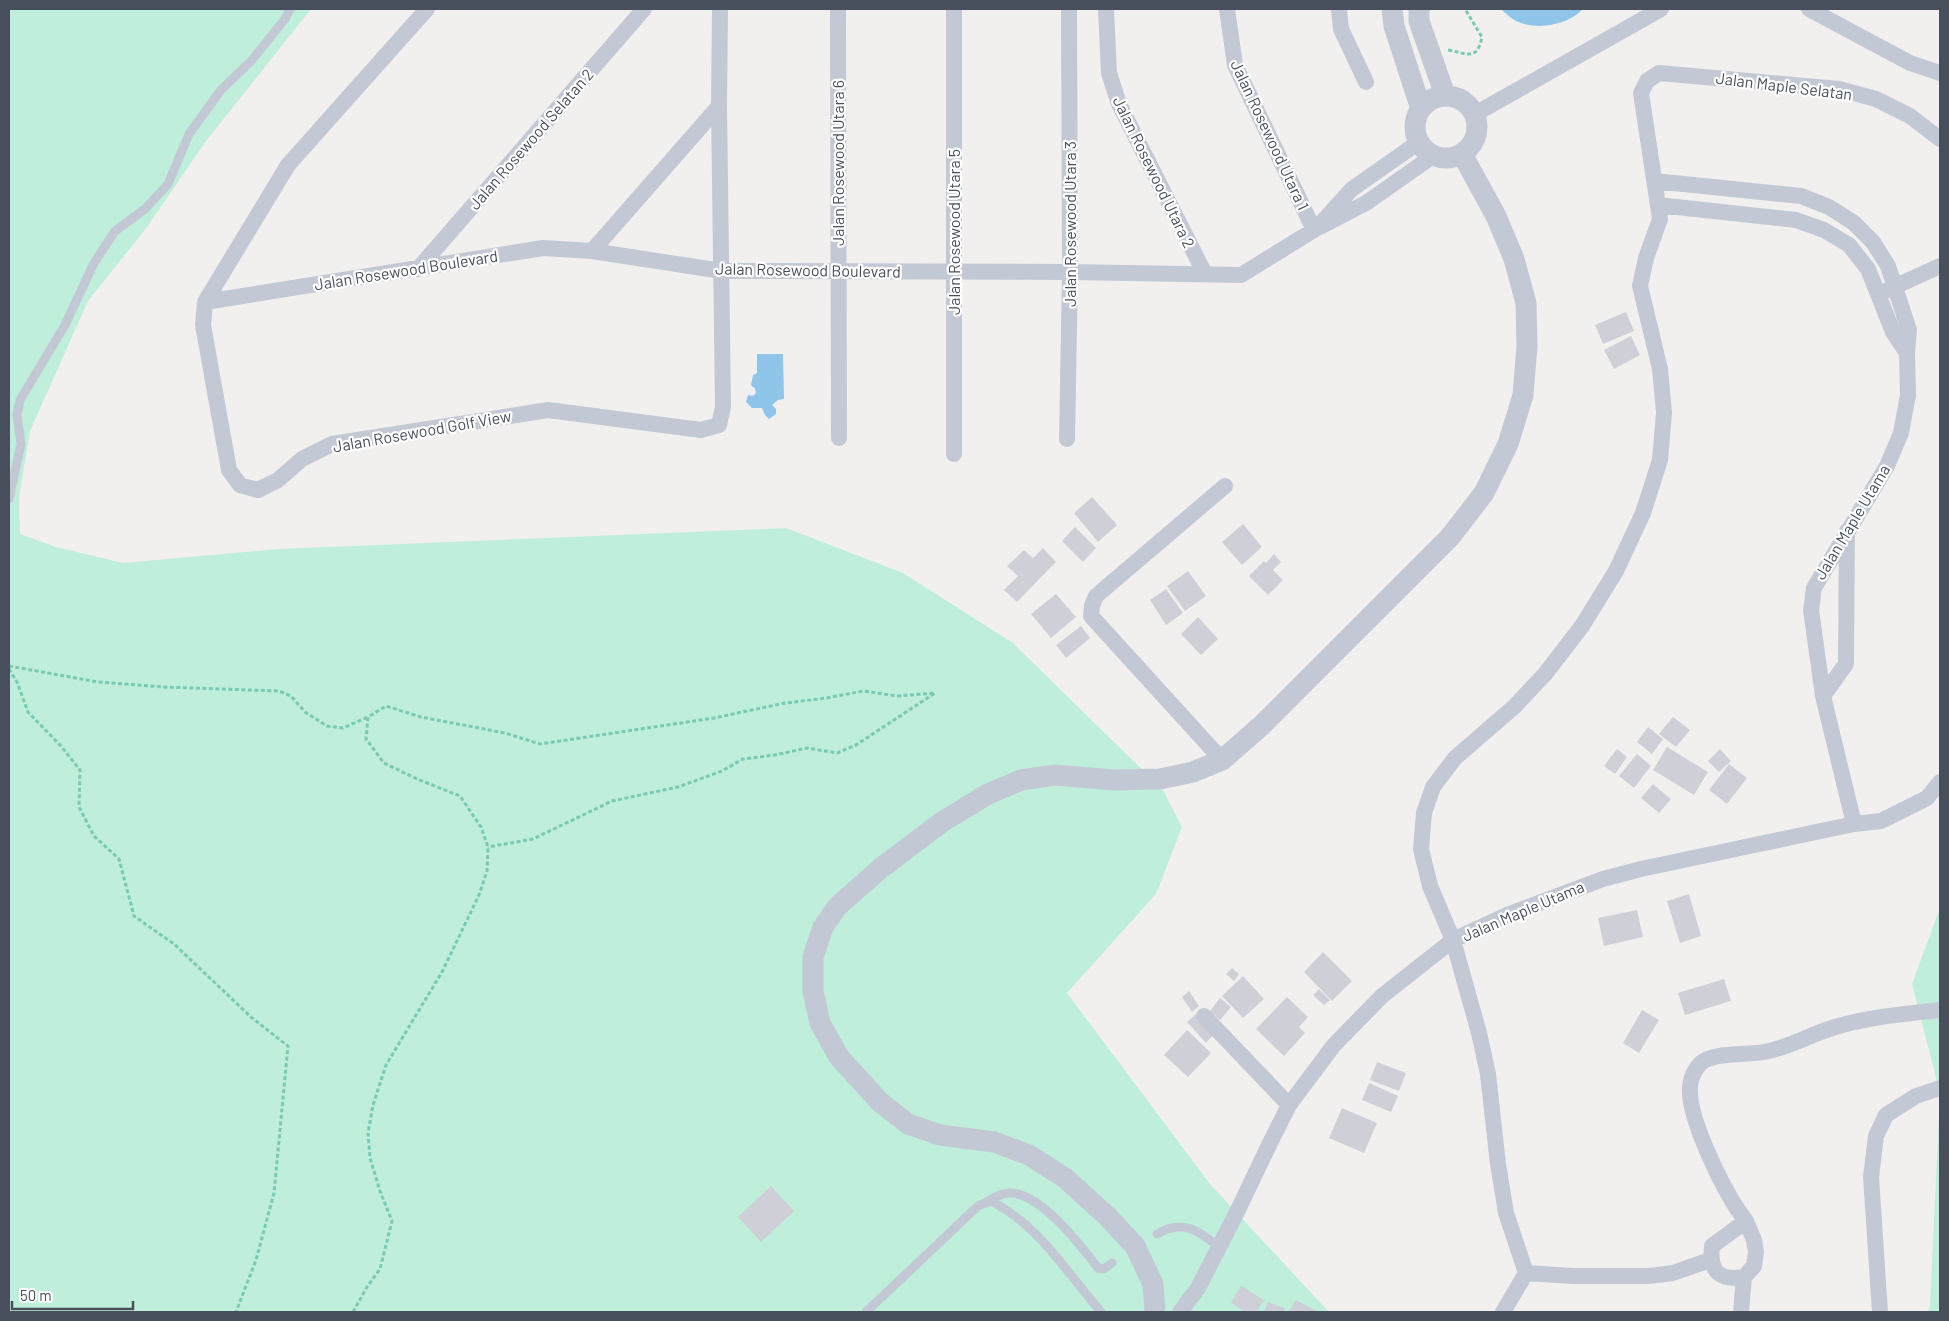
<svg xmlns="http://www.w3.org/2000/svg" width="1949" height="1321" font-family="Barlow,sans-serif">
	<style>
		.green { fill: #bfeeda }
		.water { fill: #8ec5e9 }
		.building { fill: #cfd0d7 }
		.lines { fill: none; stroke-linecap: round; stroke-linejoin: round }
		.path { stroke: #78cbb2; stroke-width: 3; stroke-dasharray: 4 2.5; stroke-linecap: butt }
		.service { stroke: #c3c9d4; stroke-width: 9 }
		.minor { stroke: #c3c9d4; stroke-width: 16 }
		.tertiary { stroke: #c3c9d4; stroke-width: 21 }
		.labels { text-anchor: middle; stroke-width: 4.5; stroke-linejoin: round; paint-order: stroke }
		.street-label { font-size: 16px; fill: #484f5c; stroke: #fff }
	</style>
	<rect width="100%" height="100%" fill="#f2f0ef"/>
	<path class="green" d="M 9,9 L 311,9 L 206,141 L 147,227 L 88,301 L 30,431 L 19,497 L 20,534 L 56,547 L 123,563 L 279,549 L 786,528 L 903,573 L 1013,643 L 1163,790 L 1182,827 L 1156,894 L 1067,993 L 1210,1184 L 1329,1312 L 9,1312 Z
		M 1940,908 L 1940,1312 L 1927,1312 L 1930,1306 L 1940,1093 L 1912,984 Z"/>
	<path class="water" d="M 1501,9 L 1583,9 C 1568,25 1537,31 1516,21 C 1511,18 1505,13 1501,9 Z
		M 757,354 L 783,354 L 784,399 L 778,400 L 772,405 L 776,409 L 776,414 L 769,419 L 765,415 L 762,408 L 752,408 L 746,402 L 748,395 L 753,396 L 756,393 L 755,389 L 751,385 L 753,375 L 757,373 Z"/>
	<path class="building" d="M 1626,312 L 1634,331 L 1603,344 L 1595,325 Z
		M 1631,336 L 1640,355 L 1614,369 L 1604,350 Z
		M 1092,497 L 1117,525 L 1098,542 L 1074,513 Z
		M 1243,524 L 1262,547 L 1242,565 L 1222,542 Z
		M 1075,527 L 1096,548 L 1083,562 L 1062,541 Z
		M 1043,548 L 1056,562 L 1017,602 L 1004,590 L 1018,576 L 1007,566 L 1024,550 L 1033,558 Z
		M 1274,554 L 1281,562 L 1273,570 L 1283,580 L 1268,595 L 1249,576 L 1264,561 L 1266,563 Z
		M 1188,571 L 1206,596 L 1185,611 L 1167,586 Z
		M 1166,589 L 1183,613 L 1166,625 L 1150,600 Z
		M 1056,594 L 1076,617 L 1051,638 L 1031,614 Z
		M 1198,617 L 1218,639 L 1201,655 L 1181,634 Z
		M 1081,626 L 1090,638 L 1066,658 L 1056,645 Z
		M 1673,717 L 1690,730 L 1676,747 L 1659,734 Z
		M 1648,727 L 1663,739 L 1652,754 L 1637,742 Z
		M 1667,747 L 1708,772 L 1694,795 L 1653,770 Z
		M 1617,749 L 1627,757 L 1615,774 L 1604,766 Z
		M 1720,749 L 1731,761 L 1719,772 L 1708,761 Z
		M 1637,754 L 1651,766 L 1634,788 L 1619,776 Z
		M 1729,764 L 1747,778 L 1727,804 L 1709,790 Z
		M 1653,784 L 1671,799 L 1659,813 L 1641,798 Z
		M 1689,894 L 1701,936 L 1680,943 L 1667,901 Z
		M 1637,910 L 1643,937 L 1604,946 L 1598,918 Z
		M 1323,952 L 1352,981 L 1332,1001 L 1304,972 Z
		M 1232,968 L 1239,974 L 1234,981 L 1226,974 Z
		M 1243,976 L 1264,999 L 1243,1018 L 1222,996 Z
		M 1724,979 L 1731,1001 L 1685,1015 L 1678,993 Z
		M 1319,989 L 1330,1000 L 1324,1005 L 1313,995 Z
		M 1189,991 L 1199,1006 L 1192,1012 L 1182,997 Z
		M 1287,997 L 1308,1017 L 1299,1027 L 1305,1033 L 1284,1056 L 1256,1029 Z
		M 1220,998 L 1231,1007 L 1220,1020 L 1210,1011 Z
		M 1642,1010 L 1659,1020 L 1639,1053 L 1623,1043 Z
		M 1196,1014 L 1214,1034 L 1206,1043 L 1187,1022 Z
		M 1187,1030 L 1211,1053 L 1188,1077 L 1164,1055 Z
		M 1377,1062 L 1406,1073 L 1399,1091 L 1370,1080 Z
		M 1369,1083 L 1398,1096 L 1391,1112 L 1362,1100 Z
		M 1342,1108 L 1377,1123 L 1364,1153 L 1329,1138 Z
		M 771,1186 L 794,1211 L 761,1242 L 738,1217 Z
		M 1241,1286 L 1264,1300 L 1257,1312 L 1246,1312 L 1231,1303 Z
		M 1296,1300 L 1319,1312 L 1289,1312 Z
		M 1268,1302 L 1285,1308 L 1284,1312 L 1264,1312 Z"/>
	<g class="lines">
		<path class="path" d="M 1448,50 C 1466,53 1477,62 1482,37 L 1465,9
			M 9,666 L 98,682 L 163,687 L 279,691 L 291,696 L 305,712 L 327,726 L 343,728 L 368,717
			M 9,669 L 17,682 L 28,712 L 61,746 L 80,770 L 79,807 L 94,836 L 119,859 L 134,916 L 174,944 L 252,1018 L 288,1046 L 274,1193 L 256,1260 L 236,1312
			M 353,1312 L 367,1287 L 380,1269 L 392,1221 L 380,1191 L 370,1158 L 368,1133 L 373,1105 L 386,1065 L 442,972 L 479,895 L 487,871 L 488,847 L 481,827 L 460,796 L 417,779 L 384,763 L 366,739 L 368,717 L 386,706 L 421,717 L 505,733 L 540,744 L 714,718 L 785,703 L 827,698 L 863,691 L 897,696 L 935,693 L 856,745 L 837,753 L 807,748 L 775,755 L 743,759 L 722,771 L 678,787 L 612,801 L 533,839 L 488,847"/>
		<path class="service" d="M 9,499 L 21,444 L 17,415 L 20,400 L 65,325 L 94,263 L 115,231 L 145,209 L 168,184 L 189,134 L 221,90 L 251,61 L 285,19 L 290,9
			M 985,1203 C 993,1198 1001,1193 1010,1193 C 1041,1193 1081,1246 1098,1268 L 1104,1269 L 1112,1263
			M 1157,1234 C 1182,1219 1198,1230 1219,1247
			M 866,1312 L 978,1206 L 991,1201 C 1040,1226 1066,1272 1101,1312"/>
		<path class="minor" d="M 427,9 L 288,165 L 205,302 L 203,325 L 229,470 L 240,485 L 258,490 L 278,480 L 302,459 L 332,444 L 548,410 L 701,430 L 719,425 L 723,407 L 719,106 L 720,9
			M 838,9 L 839,438
			M 954,9 L 954,454
			M 1106,9 L 1109,73 L 1119,104 L 1205,274
			M 1227,9 L 1235,65 L 1314,230
			M 1339,9 L 1341,29 L 1366,82
			M 1809,9 L 1910,63 L 1940,73
			M 1475,114 L 1661,9
			M 1654,181 L 1801,196 L 1829,207 L 1854,223 L 1873,242 L 1888,266 L 1909,330 L 1907,353 L 1908,395 L 1901,433 L 1887,466 L 1814,588 L 1811,610 L 1823,696 L 1854,824
			M 1658,205 L 1796,220 L 1824,230 L 1849,245 L 1868,269 L 1893,332 L 1907,353
			M 1323,221 L 1352,189 L 1419,142
			M 592,251 L 719,106
			M 418,269 L 644,9
			M 1885,291 L 1940,266
			M 205,302 L 543,248 L 592,251 L 722,271 L 1070,272 L 1241,275 L 1314,230 L 1366,203 L 1433,156
			M 1067,439 L 1070,272 L 1069,9
			M 1823,696 L 1846,664 L 1847,531
			M 1222,760 L 1091,616 L 1092,606 L 1096,596 L 1225,486
			M 1204,1016 L 1289,1105
			M 1746,1221 C 1726,1196 1687,1118 1690,1086 C 1691,1078 1695,1069 1701,1063 C 1713,1052 1748,1055 1764,1052 C 1788,1048 1809,1035 1832,1028 C 1867,1017 1904,1014 1940,1010
			M 1526,1273 L 1573,1276 L 1649,1276 L 1673,1273 L 1710,1260
			M 1180,1312 L 1198,1288 L 1237,1212 L 1270,1143 L 1289,1105 L 1334,1045 L 1382,996 L 1453,940 L 1507,915 L 1603,879 L 1641,869 L 1854,824 L 1881,821 L 1927,798 L 1940,782
			M 1503,1312 L 1526,1273 L 1506,1213 L 1498,1164 L 1488,1074 L 1479,1033 L 1453,940 L 1430,886 L 1421,849 L 1424,813 L 1433,787 L 1455,758 L 1515,706 L 1545,674 L 1582,626 L 1616,571 L 1643,513 L 1660,460 L 1664,413 L 1660,369 L 1640,286 L 1646,258 L 1660,219 L 1641,93 L 1647,81 L 1659,73 L 1839,89 L 1876,99 L 1910,116 L 1940,139
			M 1741,1312 L 1744,1277 L 1754,1266 L 1756,1252 L 1754,1240 L 1746,1221 L 1712,1246 C 1709,1271 1719,1281 1744,1277
			M 1880,1312 L 1871,1177 L 1876,1136 L 1886,1115 L 1916,1096 L 1940,1088"/>
		<path class="tertiary" d="M 1392,9 L 1394,26 L 1421,109
			M 1419,9 L 1419,21 L 1445,95
			M1415 127a31 31 0 1 1 62 0a31 31 0 1 1-62 0Z
			M 1155,1312 L 1153,1284 L 1135,1246 L 1108,1217 L 1065,1178 L 1029,1155 L 994,1142 L 940,1135 L 908,1124 L 880,1102 L 839,1057 L 820,1023 L 813,991 L 813,957 L 823,927 L 838,906 L 881,868 L 942,822 L 986,795 L 1021,780 L 1055,775 L 1114,780 L 1160,779 L 1193,772 L 1222,760 L 1261,726 L 1450,537 L 1484,493 L 1508,444 L 1523,395 L 1527,346 L 1526,303 L 1514,259 L 1496,216 L 1462,154"/>
	</g>
	<g class="labels">
		<g class="street-label">
			<text transform="translate(1784 86) rotate(7)" y="6">Jalan Maple Selatan</text>
			<text transform="translate(1270 135) rotate(65)" y="6">Jalan Rosewood Utara 1</text>
			<text transform="translate(531 139) rotate(-49)" y="6">Jalan Rosewood Selatan 2</text>
			<text transform="translate(838 163) rotate(-90)" y="6">Jalan Rosewood Utara 6</text>
			<text transform="translate(1154 172) rotate(64)" y="6">Jalan Rosewood Utara 2</text>
			<text transform="translate(1070 224) rotate(-90)" y="6">Jalan Rosewood Utara 3</text>
			<text transform="translate(954 232) rotate(-90)" y="6">Jalan Rosewood Utara 5</text>
			<text transform="translate(406 270) rotate(-9)" y="6">Jalan Rosewood Boulevard</text>
			<text transform="translate(808 270) rotate(1)" y="6">Jalan Rosewood Boulevard</text>
			<text transform="translate(422 431) rotate(-10)" y="6">Jalan Rosewood Golf View</text>
			<text transform="translate(1852 522) rotate(-59)" y="6">Jalan Maple Utama</text>
			<text transform="translate(1523 911) rotate(-23)" y="6">Jalan Maple Utama</text>
		</g>
	</g>
	<rect width="1949" height="1321" fill="none" stroke="#484f5c" stroke-width="20"/>
	<path d="M12 1301v8h121v-8" fill="none" stroke="#484f5c" stroke-width="2.5"/>
	<text x="20" y="1301" font-size="15" fill="#484f5c" stroke="#ffffff" stroke-width="4" paint-order="stroke">50 m</text>
</svg>
